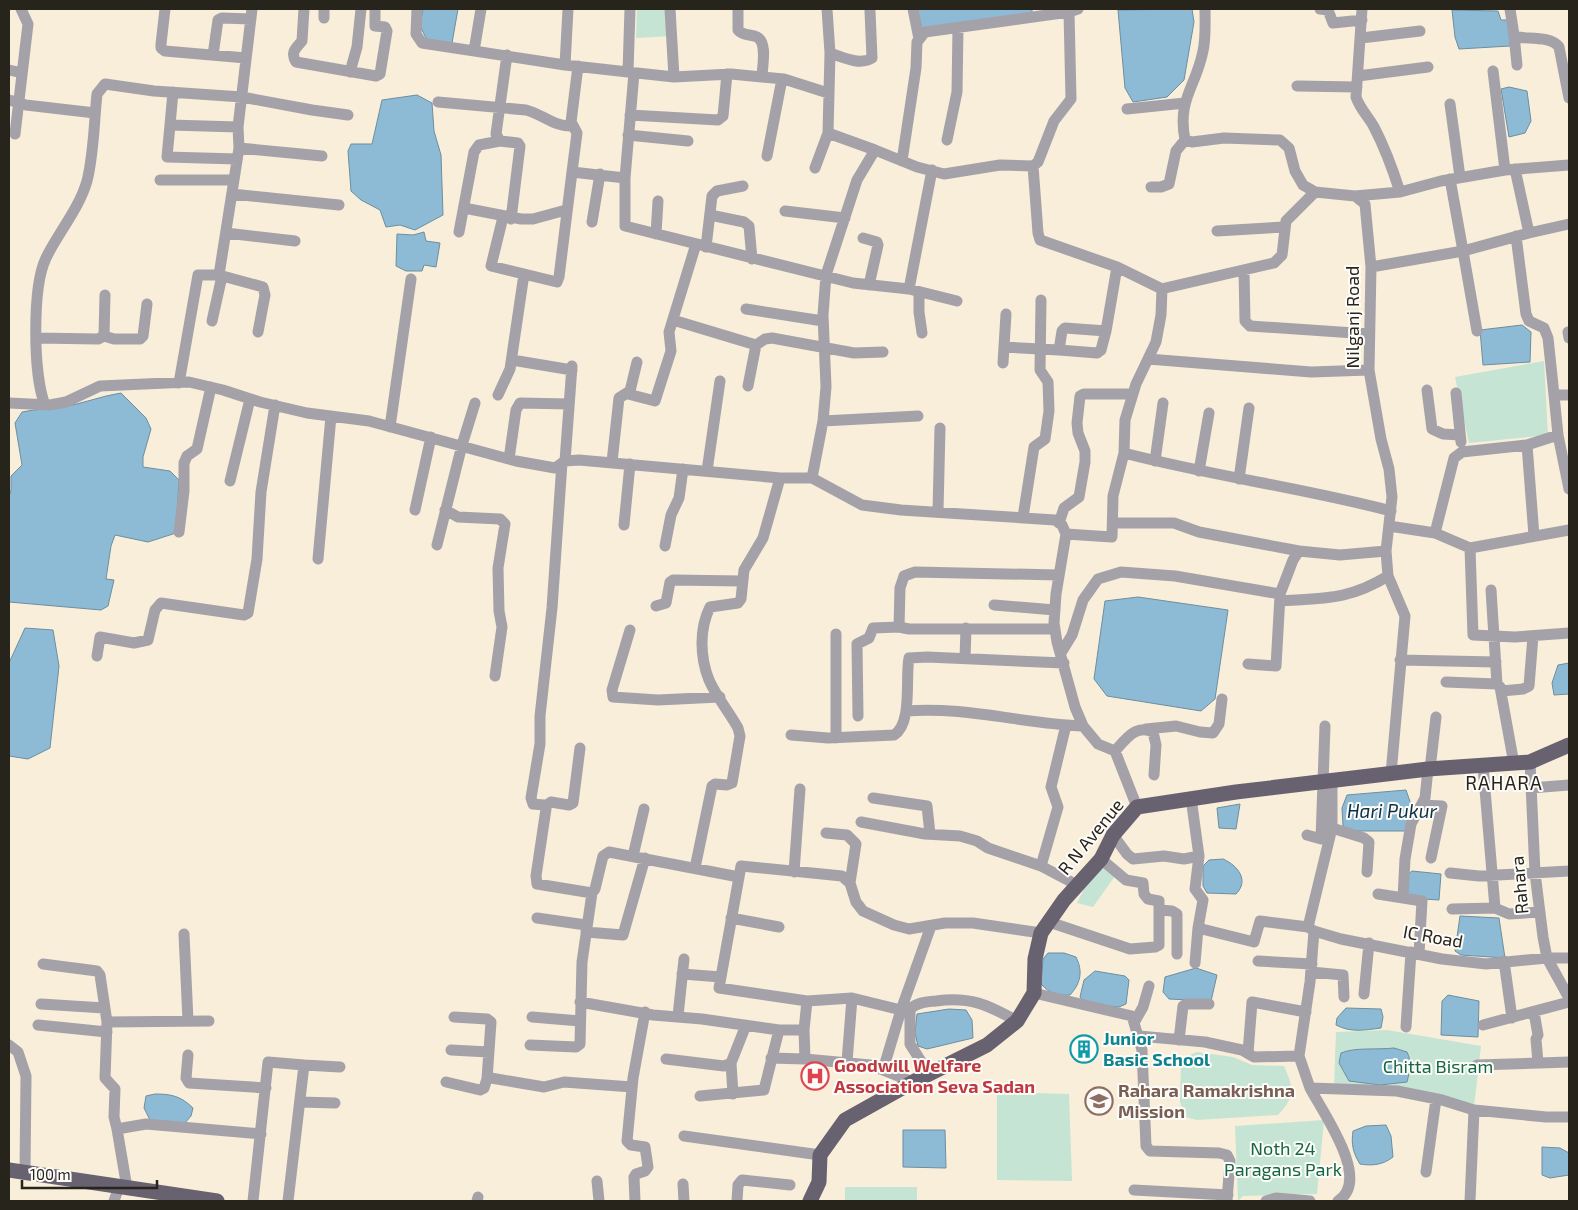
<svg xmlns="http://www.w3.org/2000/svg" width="1578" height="1210" font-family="'Exo 2',sans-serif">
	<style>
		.green { fill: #c5e4d3 }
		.water { fill: #8dbbd6; stroke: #6e8e9e }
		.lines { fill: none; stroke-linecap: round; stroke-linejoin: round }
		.minor { stroke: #a5a1a9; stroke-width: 11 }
		.major { stroke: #686170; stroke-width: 15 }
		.labels { text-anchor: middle; stroke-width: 4; stroke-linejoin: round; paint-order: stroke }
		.street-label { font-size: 18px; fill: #27241c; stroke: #fefcf8 }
		.culture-label { font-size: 18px; font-weight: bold; fill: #0d838f; stroke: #fefcf8; text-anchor: start }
		.health-label { font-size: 18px; font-weight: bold; fill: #be3a42; stroke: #fefcf8; text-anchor: start }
		.park-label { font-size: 18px; fill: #146645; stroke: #fefcf8 }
		.education-label { font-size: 18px; font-weight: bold; fill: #785e54; stroke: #fefcf8; text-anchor: start }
		.neighbourhood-label { font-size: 19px; letter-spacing: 1px; fill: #27241c; stroke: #fefcf8 }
		.water-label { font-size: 19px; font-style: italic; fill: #093044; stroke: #fefcf8 }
	</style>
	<rect width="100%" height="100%" fill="#f8eeda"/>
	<path class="green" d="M 637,9 L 668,9 L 670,36 L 636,38 Z
		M 1544,361 L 1548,435 L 1469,443 L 1455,377 Z
		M 1100,865 L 1115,876 L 1093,907 L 1077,903 L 1090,877 Z
		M 1387,1030 L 1481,1046 L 1474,1107 L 1334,1086 L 1336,1032 Z
		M 1197,1052 L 1233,1057 L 1252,1065 L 1284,1066 C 1294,1088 1295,1097 1278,1115 L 1197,1120 L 1185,1117 L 1180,1102 L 1181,1063 L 1185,1057 Z
		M 997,1092 L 1069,1094 L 1072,1181 L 997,1180 Z
		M 1324,1120 L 1317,1194 L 1243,1196 L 1238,1201 L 1235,1126 Z
		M 845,1187 L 917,1187 L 917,1201 L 845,1201 Z"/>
	<path class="water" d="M 423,9 L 458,9 L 452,43 L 427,40 L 420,26 Z
		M 917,9 L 1032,9 L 1032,13 L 922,29 Z
		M 1192,9 L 1194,22 L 1184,80 L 1167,97 L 1133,102 L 1125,88 L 1118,10 Z
		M 1452,10 L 1498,11 L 1501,20 L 1508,20 L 1510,46 L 1459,49 L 1455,37 Z
		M 1509,87 L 1527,91 L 1531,121 L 1525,133 L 1509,137 L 1501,89 Z
		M 417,95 L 432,103 L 434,131 L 441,155 L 443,215 L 415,230 L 400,225 L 386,227 L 380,210 L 361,200 L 351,191 L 348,151 L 351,144 L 372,144 L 382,100 Z
		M 424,232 L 426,241 L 440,243 L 436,267 L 424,265 L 422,271 L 406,271 L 396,266 L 397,234 L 413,235 Z
		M 1522,325 L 1531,332 L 1530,362 L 1483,365 L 1480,330 Z
		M 121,393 L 146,418 L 151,429 L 143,457 L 143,467 L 170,471 L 179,480 L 176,533 L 148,542 L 115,535 L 111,546 L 106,579 L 114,580 L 108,606 L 101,610 L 9,602 L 9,497 L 11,490 L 11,476 L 22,465 L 15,423 L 22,412 C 36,409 49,409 62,407 C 82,404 101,396 121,393 Z
		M 1138,597 L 1228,610 L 1215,699 L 1201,711 L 1107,696 L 1094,679 L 1105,601 Z
		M 25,628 L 53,630 L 59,666 L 50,748 L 28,759 L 9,756 L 9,663 Z
		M 1569,663 L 1569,694 L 1554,695 L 1552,683 L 1558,665 Z
		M 1406,790 L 1414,813 L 1408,831 L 1352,831 L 1343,826 L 1342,808 L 1347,795 Z
		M 1240,804 L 1236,829 L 1219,828 L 1217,808 Z
		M 1223,859 C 1237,865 1250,880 1236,894 L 1207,893 L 1203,886 L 1203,866 L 1209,860 Z
		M 1412,871 L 1441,874 L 1439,900 L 1407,898 L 1407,875 Z
		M 1460,916 L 1499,918 L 1505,958 L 1461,955 L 1455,951 Z
		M 1048,953 L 1064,953 L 1076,957 C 1083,971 1081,983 1070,995 C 1058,996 1050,994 1041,984 L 1043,959 Z
		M 1196,968 L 1217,975 L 1211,1001 L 1169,999 L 1163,992 L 1165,977 Z
		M 1095,971 L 1125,976 L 1129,980 L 1126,1004 L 1119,1007 L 1086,1004 L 1080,997 L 1084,980 Z
		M 1448,995 L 1479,1001 L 1478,1037 L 1441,1035 L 1442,1001 Z
		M 1346,1008 L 1381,1009 L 1383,1017 L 1381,1028 C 1365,1030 1351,1033 1336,1025 L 1337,1018 Z
		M 949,1009 L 966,1010 L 972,1020 L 973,1038 L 927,1049 L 918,1046 L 915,1033 L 917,1014 Z
		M 1394,1048 L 1407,1052 C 1412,1062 1410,1070 1407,1082 L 1380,1085 L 1349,1081 L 1339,1063 L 1341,1053 C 1355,1047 1378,1050 1394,1048 Z
		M 155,1094 C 171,1094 181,1096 193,1108 L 191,1116 L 184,1124 L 150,1120 L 144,1108 L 146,1096 Z
		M 1386,1125 L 1391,1136 L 1393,1157 C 1383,1165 1372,1166 1360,1164 C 1353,1153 1351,1144 1353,1131 L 1366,1126 Z
		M 903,1130 L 945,1130 L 946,1168 L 903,1167 Z
		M 1542,1147 L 1560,1148 L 1569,1153 L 1569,1175 L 1550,1178 L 1542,1175 Z"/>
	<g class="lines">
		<path class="minor" d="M 165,9 L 161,44 L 161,48 L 165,51 L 246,58
			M 304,9 L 302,41 C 296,48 290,52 296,62 L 376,76 L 380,74 L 387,31 L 385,27 L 375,26 L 375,9
			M 417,9 L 416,34 L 422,43 L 565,65 L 628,72 L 630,9
			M 670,9 L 674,77
			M 738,9 L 738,30 C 743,36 750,34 757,37 C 768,43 762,67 762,77 L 784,79 L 828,93
			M 827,9 L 830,53
			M 913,9 L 919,39
			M 1205,9 C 1205,22 1206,38 1203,51 C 1196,87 1177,99 1185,140 L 1192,142 L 1224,138 L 1280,140 L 1289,148 L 1295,171 L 1303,185 L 1315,192 L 1355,196 L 1365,204 L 1371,267 L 1369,370 L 1381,439 L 1389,469 L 1392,497 L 1386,551 L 1388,576 L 1405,616 L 1391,774
			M 1320,9 L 1328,10 L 1333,23 L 1362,20
			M 1362,9 L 1356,97 C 1360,109 1368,116 1374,127 C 1385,148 1393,170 1400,192
			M 1510,9 L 1514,35 L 1517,37 C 1530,39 1551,36 1559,47 L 1569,98
			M 870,11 L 872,58 C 860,66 842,57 830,53 L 828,133 L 875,150
			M 324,18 L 324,9
			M 1514,35 L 1517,65
			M 1361,38 L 1420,31
			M 474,51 L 481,9
			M 213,55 L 218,20 L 222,18 L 251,19
			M 507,55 L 496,134 L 500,141 L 518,143 L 520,146 L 511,219
			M 565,65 L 568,9
			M 9,70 L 22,73
			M 1493,71 L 1505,170
			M 350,72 L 357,47 L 361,9
			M 628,72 L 674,77 L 731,74 L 762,77
			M 1358,76 L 1428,67
			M 1297,86 L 1357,87
			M 9,100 L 26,105 L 95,113
			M 438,102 L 526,110 C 542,114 554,127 572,126
			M 1450,104 L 1460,177
			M 1127,109 L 1185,103
			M 630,115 L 718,120 L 723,116 L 727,74
			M 170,125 L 173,92
			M 15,134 L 28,24 L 21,9
			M 628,135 L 688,141
			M 947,140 L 957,92 L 958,28
			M 239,148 L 322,156
			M 767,156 L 782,79
			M 237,159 L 167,157 L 170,125 L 238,127
			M 902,161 L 916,68 L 917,42 L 925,32 L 1069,12
			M 1033,166 L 1038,233 L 1040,240 L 1117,267 L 1162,289 L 1161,315 L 1156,342 L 1136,384 L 1125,420 L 1124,453 C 1212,476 1303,488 1391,511
			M 815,168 L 828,133
			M 1515,169 L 1529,233 L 1569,224
			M 572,172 L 577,133 L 571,122 L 578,66
			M 625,178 L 634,73
			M 1450,179 L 1463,251 L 1529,233
			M 160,180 L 234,180
			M 1151,187 L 1161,187 L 1169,184 L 1176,151 L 1185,140
			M 232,194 L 339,205
			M 1355,196 L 1400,192 L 1441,181 L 1505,170 L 1569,165
			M 464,208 L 521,219 L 533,219 L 566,210
			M 785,211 L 845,218
			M 710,215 L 744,222 L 749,226 L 752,259
			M 503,217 L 491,266 L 557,282 L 559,277 L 572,172 L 625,178 L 625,226 L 853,283 L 909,289 L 957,301
			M 592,222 L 600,174
			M 1217,231 L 1284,227
			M 459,232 L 474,152 L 479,145 L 500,141
			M 226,233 L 295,241
			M 656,234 L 658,201
			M 1516,236 L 1526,314 L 1529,321 L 1544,328 L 1548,338 L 1554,395
			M 863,238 L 877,242 L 878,245 L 869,285
			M 706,247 L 712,196 L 717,191 L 743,186
			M 1371,267 L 1463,251 L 1477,331
			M 1244,270 L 1245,321 L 1250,326 L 1369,334
			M 219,275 L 263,287 L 265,295 L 258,332
			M 909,289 L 932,170
			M 1161,289 L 1274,263 L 1282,255 L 1286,221 L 1315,192
			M 919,292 L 919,312 L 922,333
			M 746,309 L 823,321
			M 673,320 L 756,345 L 765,339 L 772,338 L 854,353 L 883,352
			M 212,321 L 222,276
			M 1568,332 L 1569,338
			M 104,336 L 114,339 L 140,339 L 143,336 L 147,304
			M 36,338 L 98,339 L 104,336 L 105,295
			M 1004,347 L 1059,350 L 1062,331 L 1065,328 L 1106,331 L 1117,267
			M 1059,350 L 1097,353 L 1101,350 L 1106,331
			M 1148,359 L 1311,372 L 1369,370
			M 512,360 L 572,370
			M 1003,363 L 1006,314
			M 179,383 L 198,275 L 219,275 L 239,148 L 238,127 L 252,9
			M 748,386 L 756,345
			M 1427,390 L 1432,429 L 1443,434 L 1460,435
			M 1456,393 L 1461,442
			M 628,394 L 655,401 L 671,351 L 669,332 L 696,244
			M 498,395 L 510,369 L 524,274
			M 9,403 L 50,405 L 66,402 L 100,386 L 189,382 L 223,390 L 260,402 L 307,413 L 369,421 L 516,461 L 555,468 L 565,461 L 579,460 L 780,478 L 812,478 L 862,505 L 901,510 L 1055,520 L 1062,525 L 1066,534 L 1056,594 L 1054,623 L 1057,642 L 1075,707 L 1083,726 L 1098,744 L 1115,751 L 1137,807
			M 45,405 C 33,375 32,287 46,258 C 58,233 79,209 87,181 C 94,153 94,122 97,94 L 105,84 L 154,91 L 242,97 L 312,110 L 348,115
			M 823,421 L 918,416
			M 390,427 L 411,279
			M 1558,435 L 1569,489
			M 1527,445 L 1534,536
			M 509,459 L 516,410 L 520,403 L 569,404
			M 565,461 L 572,366
			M 1155,461 L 1163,403
			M 612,462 L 619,398 L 630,391 L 637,362
			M 562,463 L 552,608 L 540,716 L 540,744 L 531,798 L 533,804 L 544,805 L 546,809 L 536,876 L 537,884 L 592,893 L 595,889 L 603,856 L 609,852 L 739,877
			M 707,471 L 720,381
			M 1199,471 L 1209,413
			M 812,478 L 823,421 L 826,387 L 823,315 L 826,275 L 857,180 L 875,150 L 917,167 L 944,174 L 1000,165 L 1033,166 L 1038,162 L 1054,121 L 1071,99 L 1069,12 L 1078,9
			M 1239,479 L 1249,408
			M 230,481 L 250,399
			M 415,510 L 431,437
			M 445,510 L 458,517 L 500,519 L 505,524 L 498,568 L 499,611 L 502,627 L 495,676
			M 938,511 L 940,428
			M 1023,517 L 1034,447 L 1045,439 L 1049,411 L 1048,382 L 1040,370 L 1041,300
			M 1059,523 L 1064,508 L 1079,497 L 1085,462 L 1085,451 L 1078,433 L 1077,423 L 1080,396 L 1084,394 L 1133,394
			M 1114,523 L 1174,523 L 1199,532 L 1299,551
			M 624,525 L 630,464
			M 1389,526 L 1435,533 L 1454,458 L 1462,452 L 1527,445 L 1558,435 L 1554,395 L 1569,395
			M 179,532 L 184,491 L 184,463 L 187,456 L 197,449 L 211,387
			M 1435,533 L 1470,548 L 1473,635 L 1515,637 L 1569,633
			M 1066,534 L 1112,537 L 1113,496 L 1124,453
			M 437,545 L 462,445 L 475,403
			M 665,546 L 671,515 L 679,498 L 683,469
			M 1470,548 L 1569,530
			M 318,559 L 331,416
			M 1491,590 L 1497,684
			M 1280,601 C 1324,598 1349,600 1388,576
			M 994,605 L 1055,610
			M 656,606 L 666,603 L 670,582 L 673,580 L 741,581
			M 1055,629 L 909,629 L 899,627 L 900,588 L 904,576 L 915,572 L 1059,575
			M 630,630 L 612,690 L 613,697 L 658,700 L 720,697
			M 1061,653 L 1072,635 L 1083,600 L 1098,579 L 1121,572 L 1175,576 L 1280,594 L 1293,560 L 1299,551 L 1340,555 L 1386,551
			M 97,656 L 100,637 L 134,643 L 148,640 L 155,610 L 161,603 L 244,615 L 248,613 L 257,559 L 261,492 L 275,405
			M 965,659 L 966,628
			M 1400,660 L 1496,662
			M 1248,664 L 1276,666 L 1280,596
			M 1446,682 L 1497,684 L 1500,687 L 1514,764
			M 1502,691 L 1523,689 L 1529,686 L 1533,636
			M 906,711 C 965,706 1024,724 1083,726
			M 858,716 L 857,644 L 869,638 L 873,628 L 899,627
			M 1146,729 L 1176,726 L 1200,732 L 1213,733 L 1219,724 L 1222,699
			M 791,735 L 828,738 L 894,735 C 913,723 905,678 909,658 L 927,657 L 1064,663
			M 836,738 L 836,634
			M 1115,751 C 1126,739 1136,724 1153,732 L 1156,745 L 1154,775
			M 1530,762 L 1535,873 L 1543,937 L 1547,958 L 1569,998
			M 1430,769 L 1436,717
			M 1531,788 L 1569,785
			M 873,798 L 927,806 L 930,834
			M 1191,798 L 1199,856 L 1195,889 L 1203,900 L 1198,928
			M 1423,805 L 1442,806 L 1431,858
			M 545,806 L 551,802 L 569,805 L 573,803 L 580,748
			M 861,822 L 925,834 L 960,836 L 977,841 L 988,848 L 1041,866 L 1077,885
			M 1332,828 L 1364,838 L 1369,842 L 1367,872
			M 826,833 L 847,835 L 856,844 L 850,883
			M 1113,835 L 1127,854 L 1133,859 L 1164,856 L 1184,859 L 1199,856
			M 1307,835 L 1321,839 L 1325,726
			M 633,856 L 644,809
			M 1041,866 L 1058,807 L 1051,787 L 1066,725
			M 695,868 L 712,786 L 715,784 L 727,785 L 732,783 L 740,736 L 738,728 C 729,712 716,696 709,680 C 700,657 699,629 710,607 L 738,603 L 741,599 L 744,570 L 763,538 L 780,478
			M 794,872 L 800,789
			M 1450,873 L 1479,876 L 1569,871
			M 1378,894 L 1422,901 L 1419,954
			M 1403,898 L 1405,859 L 1411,824 L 1425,798 L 1428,769
			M 1495,908 L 1509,914 L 1540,912
			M 1452,909 L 1495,908 L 1483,766
			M 1160,910 L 1172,911 L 1177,914 L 1177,954
			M 537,918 L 586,925
			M 731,918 L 779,927
			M 1049,922 L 1130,949 L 1155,947 L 1159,945 L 1159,901 L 1148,899 L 1144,894 L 1143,883 L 1126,880 L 1101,859
			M 1314,931 L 1341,939 L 1442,959 L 1486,964 L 1547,958 L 1569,958
			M 586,932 L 623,935 L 645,858
			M 184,934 L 188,1021
			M 1258,961 L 1312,964
			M 1504,961 L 1512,1018
			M 1195,963 L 1198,928 L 1254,942 L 1260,921 L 1308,927
			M 43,964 L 97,971 L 100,975 L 107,1022 L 105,1078 L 115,1089 L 114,1117 L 117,1129
			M 1311,972 L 1343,975 L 1344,997
			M 682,974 L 721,977
			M 1034,993 L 1132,1016 L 1142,1050 L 1146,1146 L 1150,1151 L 1219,1153 L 1227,1155 L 1230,1161 L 1227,1201
			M 1364,994 L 1369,943
			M 807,1001 L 852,998 L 901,1010
			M 580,1002 L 653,1015 L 702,1019 L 779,1030 L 804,1030 L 807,1001 L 719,988 L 741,866 L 842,876 L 850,883 L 856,902 L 863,911 L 894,925 L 909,929 L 945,923 L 973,923 L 1041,933
			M 41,1004 L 104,1008
			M 1534,1012 L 1538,1035 L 1536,1039 L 1538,1063
			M 678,1016 L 684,959
			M 454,1017 L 487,1019 L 491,1022 L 487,1079
			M 532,1017 L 580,1021
			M 1135,1021 L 1143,1007 L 1149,986
			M 107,1022 L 209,1021
			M 38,1025 L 107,1032
			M 1483,1025 L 1569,1002
			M 1406,1027 L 1411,952
			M 804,1030 L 805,1059 L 870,1065 L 913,1082
			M 1139,1036 L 1205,1042 L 1242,1050 L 1254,1057 L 1299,1056
			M 1179,1040 L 1183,1006 L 1186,1004 L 1209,1004
			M 9,1045 L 18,1052 L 26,1076 L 25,1172
			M 530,1045 L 576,1047 L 580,1044 L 582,962 L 592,893
			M 451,1050 L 489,1052
			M 1248,1053 L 1252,1002 L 1306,1012
			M 188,1055 L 186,1078 L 189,1083 L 266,1088
			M 771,1058 L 805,1059
			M 666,1059 L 724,1066 L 731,1063 L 746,1025
			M 847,1062 L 852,998
			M 731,1063 L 733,1094
			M 1477,1065 L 1569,1062
			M 883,1070 L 901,1010 L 931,926
			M 929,1074 L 910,1044 L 910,1009 C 918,1002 926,1002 936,1001 C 970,996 988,1005 1017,1021
			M 446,1082 L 480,1090 L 484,1088 L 487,1079 L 491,1078 L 544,1087 L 564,1082 L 632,1087
			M 1310,1088 L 1299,1056 L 1310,982 L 1314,931 L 1308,927 L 1332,828 L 1332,781
			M 700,1096 L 764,1090 L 779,1030
			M 300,1102 L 335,1103
			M 684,1136 L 820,1155
			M 1426,1172 L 1436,1099
			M 597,1181 L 599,1201
			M 683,1184 L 684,1201
			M 127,1188 L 117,1129 L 146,1124 L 261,1134
			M 1134,1190 L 1228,1195
			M 114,1201 L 119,1187
			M 253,1201 L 268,1062 L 304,1065
			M 288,1201 L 304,1065 L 340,1067
			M 477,1201 L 478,1197
			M 635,1201 L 634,1177 L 636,1174 L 645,1171 L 648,1167 L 645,1147 L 631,1145 L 627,1141 L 633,1078 L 645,1012
			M 737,1201 L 738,1185 L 742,1180 L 790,1185
			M 1266,1201 L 1276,1198 L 1310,1201
			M 1338,1201 C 1372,1180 1323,1113 1310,1088 L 1397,1091 L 1442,1100 L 1474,1110 L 1546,1117 L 1569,1117
			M 1470,1201 L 1474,1110"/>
		<path class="major" d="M 9,1170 L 217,1201
			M 810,1201 L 819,1182 L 820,1155 L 845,1120 L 913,1082 L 987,1045 L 1017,1021 L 1034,993 L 1035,959 L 1041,933 L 1064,900 L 1101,859 L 1113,835 L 1137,807 L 1236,792 L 1428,769 L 1530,762 L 1569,745"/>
	</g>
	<defs>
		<g id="building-ring" transform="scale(1.4375)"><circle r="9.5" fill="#fefcf8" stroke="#0f9aa8" stroke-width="1.5"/><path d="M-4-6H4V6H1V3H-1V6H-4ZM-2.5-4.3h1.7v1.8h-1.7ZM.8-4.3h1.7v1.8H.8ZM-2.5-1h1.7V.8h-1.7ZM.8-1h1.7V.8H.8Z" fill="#0f9aa8"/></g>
		<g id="hospital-ring" transform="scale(1.4375)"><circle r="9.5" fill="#fefcf8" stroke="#e0444e" stroke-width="1.5"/><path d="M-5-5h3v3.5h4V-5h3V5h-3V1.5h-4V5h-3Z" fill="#e0444e"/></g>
		<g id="school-ring" transform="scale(1.4375)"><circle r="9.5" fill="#fefcf8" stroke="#8d6e63" stroke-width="1.5"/><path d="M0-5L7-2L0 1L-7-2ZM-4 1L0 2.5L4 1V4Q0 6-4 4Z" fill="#8d6e63"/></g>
	</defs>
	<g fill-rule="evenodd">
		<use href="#building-ring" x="1084" y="1049"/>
		<use href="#hospital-ring" x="815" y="1076"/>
		<use href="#school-ring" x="1099" y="1101"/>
	</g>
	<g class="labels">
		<g class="street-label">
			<text transform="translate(1353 317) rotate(-90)" y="6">Nilganj Road</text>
			<text transform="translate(1091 837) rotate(-51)" y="6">R N Avenue</text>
			<text transform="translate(1520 885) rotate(-95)" y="6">Rahara</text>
			<text transform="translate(1433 937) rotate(10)" y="6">IC Road</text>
		</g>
		<g class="culture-label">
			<text x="1103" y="1045">Junior<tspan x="1103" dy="21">Basic School</tspan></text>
		</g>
		<g class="health-label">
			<text x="834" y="1072">Goodwill Welfare<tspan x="834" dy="21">Association Seva Sadan</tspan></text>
		</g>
		<g class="park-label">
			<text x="1438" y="1073">Chitta Bisram</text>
			<text x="1283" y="1155">Noth 24<tspan x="1283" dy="21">Paragans Park</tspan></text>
		</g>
		<g class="education-label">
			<text x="1118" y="1097">Rahara Ramakrishna<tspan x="1118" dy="21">Mission</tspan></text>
		</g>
		<g class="neighbourhood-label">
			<text x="1504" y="790">RAHARA</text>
		</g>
		<g class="water-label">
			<text x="1392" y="818">Hari Pukur</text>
		</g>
	</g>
	<rect width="1578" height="1210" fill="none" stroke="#27241c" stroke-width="20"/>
	<path d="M22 1180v8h135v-8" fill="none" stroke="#27241c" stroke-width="2.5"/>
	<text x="30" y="1180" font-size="15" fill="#27241c" stroke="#fefcf8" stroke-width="4" paint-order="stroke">100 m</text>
</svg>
